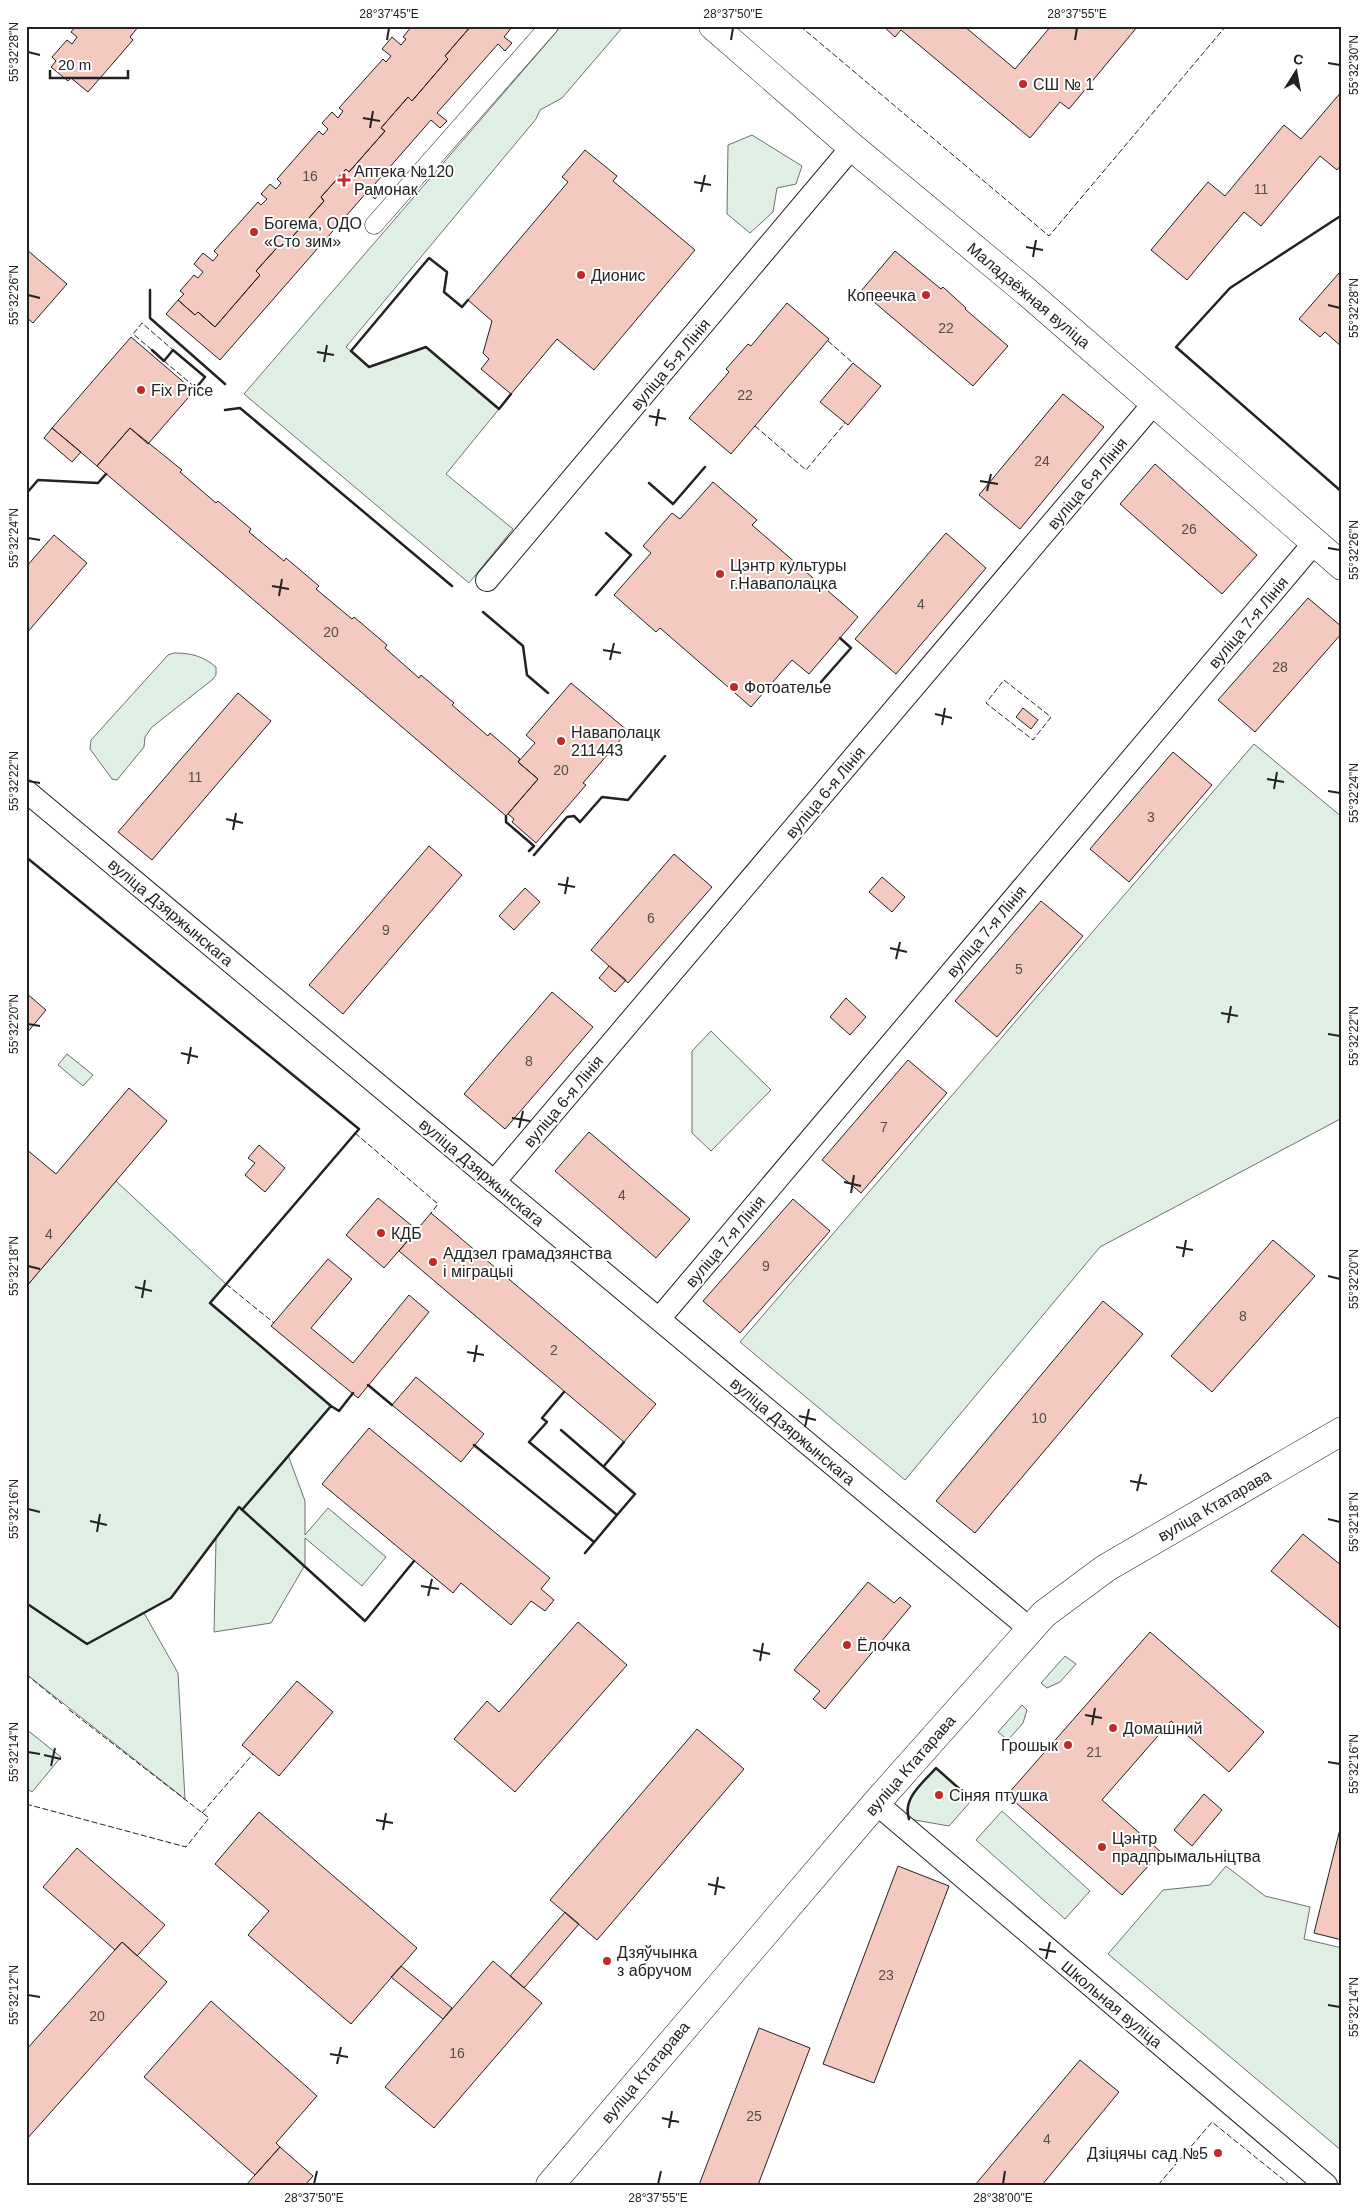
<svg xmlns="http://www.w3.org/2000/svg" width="1368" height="2211" font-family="Arial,sans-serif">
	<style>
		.green { fill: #e0efe3; stroke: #6f6f6f }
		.building { fill: #f3c9c0; stroke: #222 }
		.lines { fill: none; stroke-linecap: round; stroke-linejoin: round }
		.pedestrian-casing { stroke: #222; stroke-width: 19 }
		.minor-casing { stroke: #222; stroke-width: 24 }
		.tertiary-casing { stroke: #222; stroke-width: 29 }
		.secondary-casing { stroke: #222; stroke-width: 29 }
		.pedestrian { stroke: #fff; stroke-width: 18 }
		.minor { stroke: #fff; stroke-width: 22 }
		.tertiary { stroke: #fff; stroke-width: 28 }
		.secondary { stroke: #fff; stroke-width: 28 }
		.fence { stroke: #222; stroke-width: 1; stroke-dasharray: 6 2.5; stroke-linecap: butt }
		.wall { stroke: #222; stroke-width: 2.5 }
		.ticks { fill: none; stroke: #222; stroke-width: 2 }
		.poi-dot { fill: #c62828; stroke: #fff; stroke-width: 2 }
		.labels { text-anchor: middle; stroke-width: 4; stroke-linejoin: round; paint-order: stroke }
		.number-label { font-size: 14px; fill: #564c4a }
		.poi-label { font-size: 16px; fill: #222; stroke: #fff; text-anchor: start }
		.street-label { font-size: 16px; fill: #222; stroke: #fff }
		.neatline { fill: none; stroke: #222; stroke-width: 2 }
		.ticks-label { font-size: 12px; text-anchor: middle; fill: #222 }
	</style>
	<rect width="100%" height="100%" fill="#fff"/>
	<path class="green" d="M 559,26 L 618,26 L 622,28 L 562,98 L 540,110 L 536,119 L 346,347 L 369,367 L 426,347 L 499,409 L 446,474 L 513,529 L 469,583 L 244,394 L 558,30 Z
		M 752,135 L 802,166 L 796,184 L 777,188 L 773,212 L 750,233 L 727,214 L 728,145 Z
		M 174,653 C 191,653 203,656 216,667 L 216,675 L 212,680 L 152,727 L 145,737 L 144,747 L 117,780 L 112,779 L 90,749 L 91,740 L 168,655 Z
		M 1254,744 L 1342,817 L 1342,1118 L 1100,1247 L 905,1480 L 740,1342 Z
		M 711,1031 L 771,1090 L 711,1151 L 692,1133 L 692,1051 Z
		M 67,1054 L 93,1075 L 83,1086 L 58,1065 Z
		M 116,1181 L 226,1284 L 210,1304 L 331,1406 L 288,1455 L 305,1501 L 305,1535 L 328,1508 L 386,1557 L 362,1586 L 305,1538 L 305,1565 L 271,1623 L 214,1632 L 216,1539 L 171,1598 L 144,1613 L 178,1673 L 185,1799 L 26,1674 L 26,1287 Z
		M 1065,1656 L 1076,1664 L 1060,1682 L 1047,1688 L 1041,1683 Z
		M 1022,1705 L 1027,1710 L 1023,1723 L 1008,1740 L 998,1732 Z
		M 26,1729 L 61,1757 L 32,1792 L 26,1788 Z
		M 936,1768 L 972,1800 L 949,1826 L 909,1819 C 902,1798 923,1783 936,1768 Z
		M 1002,1811 L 1090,1891 L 1065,1919 L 976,1840 Z
		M 1226,1866 L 1265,1896 L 1310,1907 L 1304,1939 L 1342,1948 L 1342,2151 L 1108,1954 L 1163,1890 L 1210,1885 Z"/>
	<path class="building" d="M 76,26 L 139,26 L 130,37 L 133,40 L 88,92 L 71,78 L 68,81 L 51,67 L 56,61 L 52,57 L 67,40 L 72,44 L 77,37 L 71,32 Z
		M 412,26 L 471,26 L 445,56 L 448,59 L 412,101 L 408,97 L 381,128 L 385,131 L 349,172 L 346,169 L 321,197 L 324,201 L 286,244 L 283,241 L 256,271 L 260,275 L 215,327 L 198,312 L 195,315 L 178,300 L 184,294 L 180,291 L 194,275 L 198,278 L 203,272 L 194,264 L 203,253 L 213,261 L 218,255 L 214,251 L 258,202 L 261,205 L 267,199 L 261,194 L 270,184 L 276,189 L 281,183 L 277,179 L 319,131 L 323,135 L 328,129 L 322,123 L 332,112 L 338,118 L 343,111 L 339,108 L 383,59 L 386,62 L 391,56 L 382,49 L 392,37 L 401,45 L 406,39 L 403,37 Z
		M 471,26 L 513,26 L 504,37 L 512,43 L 505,51 L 498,44 L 437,113 L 447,121 L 440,128 L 431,120 L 374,185 L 381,192 L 375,199 L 367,192 L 220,360 L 166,314 L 178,300 L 195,315 L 198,312 L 215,327 L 260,275 L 256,271 L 283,241 L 286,244 L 324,201 L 321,197 L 346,169 L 349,172 L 385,131 L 381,128 L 408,97 L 412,101 L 448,59 L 445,56 Z
		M 883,26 L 964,26 L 1015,69 L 1051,26 L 1138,26 L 1069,109 L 1060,102 L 1030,138 L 901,30 L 895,37 Z
		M 1342,91 L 1342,164 L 1337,170 L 1320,156 L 1261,226 L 1244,212 L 1187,280 L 1151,250 L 1208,182 L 1225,196 L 1284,125 L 1301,139 Z
		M 585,150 L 617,176 L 613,181 L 695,250 L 594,370 L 557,339 L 511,394 L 481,369 L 489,359 L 483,353 L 492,321 L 468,300 L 568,182 L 562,177 Z
		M 26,249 L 67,284 L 33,323 L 26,317 Z
		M 895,251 L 941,289 L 943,287 L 966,308 L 965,309 L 1008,346 L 973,386 L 861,291 Z
		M 1339,273 L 1342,276 L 1342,347 L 1325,332 L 1320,337 L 1299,319 Z
		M 787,303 L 829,339 L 731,454 L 689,418 L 729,372 L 726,369 L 748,344 L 751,346 Z
		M 131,337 L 194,391 L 148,444 L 130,428 L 97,466 L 52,428 Z
		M 853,363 L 881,386 L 848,425 L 820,402 Z
		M 1063,394 L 1104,427 L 1020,529 L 979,495 Z
		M 52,428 L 81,452 L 72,462 L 44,438 Z
		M 130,428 L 182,470 L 180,472 L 216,503 L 218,501 L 251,529 L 249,532 L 284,561 L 286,558 L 319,586 L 316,589 L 352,619 L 354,617 L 387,645 L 385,648 L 419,678 L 421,675 L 454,703 L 452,705 L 488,736 L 490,733 L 520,759 L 518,762 L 538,779 L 506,816 L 97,466 Z
		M 1155,464 L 1257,555 L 1222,594 L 1120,504 Z
		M 713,482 L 757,520 L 752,525 L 858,617 L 809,674 L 792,660 L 751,707 L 660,628 L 656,632 L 614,595 L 651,553 L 643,546 L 672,513 L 680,519 Z
		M 946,533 L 986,568 L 896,674 L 855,639 Z
		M 54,535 L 87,563 L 26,634 L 26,567 Z
		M 1308,598 L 1342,627 L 1342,633 L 1255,732 L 1218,700 Z
		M 571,683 L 628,731 L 583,783 L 586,785 L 536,843 L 512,822 L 514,819 L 508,814 L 538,779 L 518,762 L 535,743 L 526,735 Z
		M 238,693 L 271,721 L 152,860 L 118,832 Z
		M 1023,708 L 1038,720 L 1031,729 L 1016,717 Z
		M 1173,752 L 1212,785 L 1129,882 L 1090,849 Z
		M 429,846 L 462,875 L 343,1014 L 309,985 Z
		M 674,854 L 712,887 L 628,983 L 591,950 Z
		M 882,877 L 905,897 L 892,912 L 869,892 Z
		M 525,888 L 540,902 L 514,930 L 499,916 Z
		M 1041,901 L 1083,936 L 997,1037 L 955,1001 Z
		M 609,966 L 626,980 L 615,992 L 599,978 Z
		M 552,992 L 593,1027 L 505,1129 L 464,1094 Z
		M 26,993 L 46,1010 L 26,1034 Z
		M 846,998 L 866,1017 L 850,1035 L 830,1017 Z
		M 908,1060 L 947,1093 L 861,1193 L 822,1160 Z
		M 129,1088 L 167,1121 L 26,1287 L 26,1149 L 56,1174 Z
		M 589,1132 L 690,1219 L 656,1258 L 555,1171 Z
		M 259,1145 L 285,1168 L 265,1192 L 245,1175 L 255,1163 L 248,1158 Z
		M 378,1198 L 417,1230 L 384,1268 L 346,1235 Z
		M 793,1199 L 830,1231 L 740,1333 L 703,1301 Z
		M 431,1213 L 656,1404 L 624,1442 L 399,1251 Z
		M 1273,1240 L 1315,1276 L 1212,1392 L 1171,1356 Z
		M 328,1259 L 352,1279 L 311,1328 L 353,1363 L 409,1295 L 429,1312 L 358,1398 L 271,1326 Z
		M 1103,1301 L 1143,1334 L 975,1533 L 936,1501 Z
		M 416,1377 L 484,1434 L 461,1462 L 392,1405 Z
		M 369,1428 L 550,1578 L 541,1589 L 554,1600 L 545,1611 L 531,1601 L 511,1625 L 461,1583 L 453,1593 L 322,1484 Z
		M 1303,1534 L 1342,1566 L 1342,1630 L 1271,1571 Z
		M 868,1582 L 894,1603 L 900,1597 L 911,1606 L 825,1709 L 813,1699 L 820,1691 L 794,1670 Z
		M 578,1622 L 627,1665 L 515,1792 L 454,1739 L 487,1701 L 499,1712 Z
		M 1150,1632 L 1264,1732 L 1229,1772 L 1171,1721 L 1102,1800 L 1161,1852 L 1122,1895 L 1007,1795 Z
		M 297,1681 L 333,1712 L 279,1776 L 242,1745 Z
		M 697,1729 L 744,1769 L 597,1940 L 550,1900 Z
		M 1204,1794 L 1222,1810 L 1192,1846 L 1174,1830 Z
		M 259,1812 L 417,1948 L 351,2024 L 248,1935 L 269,1911 L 215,1864 Z
		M 1342,1821 L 1342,1940 L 1314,1933 Z
		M 77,1848 L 165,1925 L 137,1956 L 122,1942 L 115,1950 L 43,1887 Z
		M 898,1866 L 949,1886 L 874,2083 L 823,2064 Z
		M 565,1912 L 579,1924 L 524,1988 L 510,1976 Z
		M 122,1942 L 167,1982 L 26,2140 L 26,2050 Z
		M 493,1961 L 542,2003 L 434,2128 L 385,2087 Z
		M 401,1966 L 452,2008 L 443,2019 L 391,1977 Z
		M 211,2001 L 317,2096 L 276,2143 L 280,2147 L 255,2175 L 144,2077 Z
		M 759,2028 L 810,2048 L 758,2185 L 699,2185 Z
		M 1080,2060 L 1119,2092 L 1042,2185 L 975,2185 Z
		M 280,2147 L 313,2176 L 305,2185 L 246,2185 Z"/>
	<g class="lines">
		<g class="pedestrian-casing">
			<path id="pedestrian" d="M 374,225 L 549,26"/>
		</g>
		<g class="minor-casing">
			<path id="minor" d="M 487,580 L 852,147
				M 26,791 L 1030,1629
				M 494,1182 L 1155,402
				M 659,1319 L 1314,543
				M 876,1803 L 1326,2185"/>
		</g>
		<g class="tertiary-casing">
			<path id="tertiary" d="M 713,26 L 852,147 L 1028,293 L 1342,566"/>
		</g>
		<g class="secondary-casing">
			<path id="secondary" d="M 550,2185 L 876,1803 L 1044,1614 L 1106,1568 L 1342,1431"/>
		</g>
		<use href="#pedestrian" class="pedestrian"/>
		<use href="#minor" class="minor"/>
		<use href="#tertiary" class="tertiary"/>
		<use href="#secondary" class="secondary"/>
		<path class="fence" d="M 800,26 L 1049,236 L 1226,26
			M 828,341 L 853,363
			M 152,350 L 133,334 L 142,323 L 173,350
			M 164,361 L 196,388
			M 755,426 L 806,470 L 845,423
			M 1004,680 L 1051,717 L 1033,740 L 986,703 Z
			M 355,1133 L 438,1204 L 431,1213
			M 226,1284 L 274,1323
			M 26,1674 L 62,1704
			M 26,1804 L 186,1847 L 209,1818 L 68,1709
			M 202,1813 L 253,1754
			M 1158,2185 L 1212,2122 L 1290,2185"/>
		<path class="wall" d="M 1342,215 L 1230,288 L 1176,347 L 1342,492
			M 150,290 L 150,318 L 225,384
			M 468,300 L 462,307 L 444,292 L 447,272 L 429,258 L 351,351 L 369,367 L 426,347 L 499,409 L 511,394
			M 152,350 L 164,361 L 173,350 L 205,377 L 196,388
			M 225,410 L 240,408 L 452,586
			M 649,483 L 673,504 L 705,467
			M 26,494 L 38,480 L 98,483 L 106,474
			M 596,595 L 631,555 L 606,533
			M 483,612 L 523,646 L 527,675 L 548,693
			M 821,682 L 851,648 L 840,638
			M 506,816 L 506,822 L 534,846 L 529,851
			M 534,855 L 567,817 L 574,816 L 580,822 L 602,797 L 628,800 L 665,756
			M 26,857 L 359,1129 L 210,1303 L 331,1406
			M 368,1385 L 392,1405
			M 564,1392 L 542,1418 L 547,1422 L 529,1442 L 617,1515 L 585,1553
			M 561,1430 L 635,1494 L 617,1515
			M 474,1445 L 594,1542
			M 604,1466 L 624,1442
			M 242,1510 L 331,1406 L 339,1411 L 353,1393
			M 26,1603 L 87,1644 L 171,1598 L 239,1507 L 365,1621 L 414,1561
			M 909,1819 C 902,1798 923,1783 936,1768 L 972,1800"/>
	</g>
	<path class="ticks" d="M 387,40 L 389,28M 731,40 L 733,28M 1075,40 L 1077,28M 28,52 L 40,55M 1328,63 L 1340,65M 363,118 L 380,121M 370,128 L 373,111M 694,182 L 711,185M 701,192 L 705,175M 1026,247 L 1043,250M 1033,257 L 1036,240M 28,295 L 40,298M 1328,305 L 1340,308M 317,352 L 334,355M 324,362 L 327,345M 649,416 L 666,419M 656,426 L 659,409M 980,481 L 998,484M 987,491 L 991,474M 28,538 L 40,540M 1328,548 L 1340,550M 272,586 L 289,589M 279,596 L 282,579M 603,650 L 621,653M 610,660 L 614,643M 935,714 L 952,718M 942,725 L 945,708M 1267,779 L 1284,782M 28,781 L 40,783M 1274,789 L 1277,772M 1328,791 L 1340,793M 226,819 L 243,823M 233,830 L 236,813M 558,884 L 575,887M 565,894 L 568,877M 890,948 L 907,952M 896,959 L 900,942M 1221,1013 L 1238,1016M 1228,1023 L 1231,1006M 28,1024 L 40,1026M 1328,1034 L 1340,1036M 181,1053 L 198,1057M 188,1064 L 191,1047M 512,1118 L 530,1121M 519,1128 L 523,1111M 844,1182 L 861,1186M 851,1193 L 854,1175M 1176,1247 L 1193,1250M 1183,1257 L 1186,1240M 28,1266 L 40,1269M 1328,1276 L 1340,1279M 135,1287 L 152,1291M 142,1298 L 145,1280M 467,1352 L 484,1355M 474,1362 L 477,1345M 799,1416 L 816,1420M 805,1427 L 809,1409M 1130,1481 L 1147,1484M 1137,1491 L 1141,1474M 28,1509 L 40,1512M 1328,1519 L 1340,1522M 90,1521 L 107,1525M 97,1532 L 100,1514M 421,1586 L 439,1589M 428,1596 L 432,1579M 753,1650 L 770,1654M 760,1661 L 763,1643M 1085,1715 L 1102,1718M 1092,1725 L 1095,1708M 28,1752 L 40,1754M 44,1755 L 61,1759M 1328,1762 L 1340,1764M 51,1766 L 55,1748M 376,1820 L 393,1823M 383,1830 L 386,1813M 708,1884 L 725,1888M 715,1895 L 718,1877M 1039,1949 L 1056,1952M 1046,1959 L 1050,1942M 28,1995 L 40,1997M 1328,2005 L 1340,2007M 330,2054 L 348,2057M 337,2064 L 341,2047M 662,2118 L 679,2122M 669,2128 L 672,2111M 314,2184 L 317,2171M 658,2184 L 661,2171M 1003,2184 L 1005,2171"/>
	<g class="poi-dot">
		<circle cx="1023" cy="84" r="5"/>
		<path d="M341.5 172.5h5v5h5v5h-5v5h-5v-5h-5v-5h5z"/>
		<circle cx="254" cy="232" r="5"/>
		<circle cx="581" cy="275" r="5"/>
		<circle cx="926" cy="295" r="5"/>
		<circle cx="141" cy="390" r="5"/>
		<circle cx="720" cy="574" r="5"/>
		<circle cx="734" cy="687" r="5"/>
		<circle cx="561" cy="741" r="5"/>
		<circle cx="381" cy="1233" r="5"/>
		<circle cx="433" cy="1262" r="5"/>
		<circle cx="847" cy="1645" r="5"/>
		<circle cx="1113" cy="1728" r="5"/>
		<circle cx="1068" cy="1745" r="5"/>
		<circle cx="939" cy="1795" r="5"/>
		<circle cx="1102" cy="1847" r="5"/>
		<circle cx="607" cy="1961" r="5"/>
		<circle cx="1218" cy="2153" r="5"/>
	</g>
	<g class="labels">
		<g class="number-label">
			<text x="310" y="181">16</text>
			<text x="1261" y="194">11</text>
			<text x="946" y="333">22</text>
			<text x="745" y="400">22</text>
			<text x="1042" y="466">24</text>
			<text x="1189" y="534">26</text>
			<text x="921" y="609">4</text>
			<text x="331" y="637">20</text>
			<text x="1280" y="672">28</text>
			<text x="561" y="775">20</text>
			<text x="195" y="782">11</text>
			<text x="1151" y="822">3</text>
			<text x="651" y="923">6</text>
			<text x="386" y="935">9</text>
			<text x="1019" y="974">5</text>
			<text x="529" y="1066">8</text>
			<text x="884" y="1132">7</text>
			<text x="622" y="1200">4</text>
			<text x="49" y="1239">4</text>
			<text x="766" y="1271">9</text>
			<text x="1243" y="1321">8</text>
			<text x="554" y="1355">2</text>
			<text x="1039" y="1423">10</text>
			<text x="1094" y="1757">21</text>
			<text x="886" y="1980">23</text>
			<text x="97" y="2021">20</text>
			<text x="457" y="2058">16</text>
			<text x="754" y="2121">25</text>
			<text x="1047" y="2144">4</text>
		</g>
		<g class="poi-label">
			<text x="1033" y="90">СШ № 1</text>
			<text x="354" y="177">Аптека №120<tspan x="354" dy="18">Рамонак</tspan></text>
			<text x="264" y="229">Богема, ОДО<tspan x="264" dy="18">«Сто зим»</tspan></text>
			<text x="591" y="281">Дионис</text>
			<text x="916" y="301" text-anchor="end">Копеечка</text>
			<text x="151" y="396">Fix Price</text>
			<text x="730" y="571">Цэнтр культуры<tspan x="730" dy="18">г.Наваполацка</tspan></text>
			<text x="744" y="693">Фотоателье</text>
			<text x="571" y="738">Наваполацк<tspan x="571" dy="18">211443</tspan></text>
			<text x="391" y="1239">КДБ</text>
			<text x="443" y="1259">Аддзел грамадзянства<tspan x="443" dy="18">і міграцыі</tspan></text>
			<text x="857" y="1651">Ёлочка</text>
			<text x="1123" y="1734">Домашний</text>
			<text x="1058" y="1751" text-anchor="end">Грошык</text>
			<text x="949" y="1801">Сіняя птушка</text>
			<text x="1112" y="1844">Цэнтр<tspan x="1112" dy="18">прадпрымальніцтва</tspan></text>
			<text x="617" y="1958">Дзяўчынка<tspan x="617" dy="18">з абручом</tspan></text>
			<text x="1208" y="2159" text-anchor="end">Дзіцячы сад №5</text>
		</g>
		<g class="street-label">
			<text transform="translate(1029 295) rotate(40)" y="6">Маладзёжная вуліца</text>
			<text transform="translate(670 364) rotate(-50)" y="6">вуліца 5-я Лінія</text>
			<text transform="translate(1087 483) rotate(-50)" y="6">вуліца 6-я Лінія</text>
			<text transform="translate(1248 622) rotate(-50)" y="6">вуліца 7-я Лінія</text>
			<text transform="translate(825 792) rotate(-50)" y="6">вуліца 6-я Лінія</text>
			<text transform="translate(171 912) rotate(40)" y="6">вуліца Дзяржынскага</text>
			<text transform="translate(986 931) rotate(-50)" y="6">вуліца 7-я Лінія</text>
			<text transform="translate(563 1101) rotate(-50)" y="6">вуліца 6-я Лінія</text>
			<text transform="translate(482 1172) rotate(40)" y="6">вуліца Дзяржынскага</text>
			<text transform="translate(725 1241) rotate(-50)" y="6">вуліца 7-я Лінія</text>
			<text transform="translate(793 1431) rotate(40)" y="6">вуліца Дзяржынскага</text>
			<text transform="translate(1214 1505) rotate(-30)" y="6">вуліца Ктатарава</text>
			<text transform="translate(910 1765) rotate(-49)" y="6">вуліца Ктатарава</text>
			<text transform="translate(1112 2004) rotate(40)" y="6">Школьная вуліца</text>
			<text transform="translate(645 2072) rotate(-50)" y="6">вуліца Ктатарава</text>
		</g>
	</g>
	<rect width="1368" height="2211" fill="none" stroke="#ffffff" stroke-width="55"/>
	<g transform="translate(1296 72) rotate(11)" stroke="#ffffff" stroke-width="4" paint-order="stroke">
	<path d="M0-4L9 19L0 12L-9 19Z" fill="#222222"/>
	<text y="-8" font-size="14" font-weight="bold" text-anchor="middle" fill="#222222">С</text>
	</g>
	<path d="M50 70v8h78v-8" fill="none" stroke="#222222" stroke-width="2.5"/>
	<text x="58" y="70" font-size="15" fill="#222222" stroke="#ffffff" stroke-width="4" paint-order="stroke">20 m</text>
	<rect x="28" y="28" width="1312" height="2156" class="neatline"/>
	<g class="ticks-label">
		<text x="389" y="18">28°37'45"E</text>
		<text x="733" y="18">28°37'50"E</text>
		<text x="1077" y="18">28°37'55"E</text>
		<text transform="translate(14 52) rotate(-90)" y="4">55°32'28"N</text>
		<text transform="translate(1354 65) rotate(-90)" y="4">55°32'30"N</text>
		<text transform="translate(14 295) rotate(-90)" y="4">55°32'26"N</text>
		<text transform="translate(1354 308) rotate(-90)" y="4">55°32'28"N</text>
		<text transform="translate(14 538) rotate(-90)" y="4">55°32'24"N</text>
		<text transform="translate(1354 550) rotate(-90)" y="4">55°32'26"N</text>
		<text transform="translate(14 781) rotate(-90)" y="4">55°32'22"N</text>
		<text transform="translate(1354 793) rotate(-90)" y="4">55°32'24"N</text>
		<text transform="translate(14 1024) rotate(-90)" y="4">55°32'20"N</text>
		<text transform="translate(1354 1036) rotate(-90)" y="4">55°32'22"N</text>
		<text transform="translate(14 1266) rotate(-90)" y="4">55°32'18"N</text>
		<text transform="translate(1354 1279) rotate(-90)" y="4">55°32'20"N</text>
		<text transform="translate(14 1509) rotate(-90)" y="4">55°32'16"N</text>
		<text transform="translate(1354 1522) rotate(-90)" y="4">55°32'18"N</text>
		<text transform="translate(14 1752) rotate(-90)" y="4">55°32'14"N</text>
		<text transform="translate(1354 1764) rotate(-90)" y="4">55°32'16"N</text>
		<text transform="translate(14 1995) rotate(-90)" y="4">55°32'12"N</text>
		<text transform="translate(1354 2007) rotate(-90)" y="4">55°32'14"N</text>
		<text x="314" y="2202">28°37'50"E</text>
		<text x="658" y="2202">28°37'55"E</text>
		<text x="1003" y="2202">28°38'00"E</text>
	</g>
</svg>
